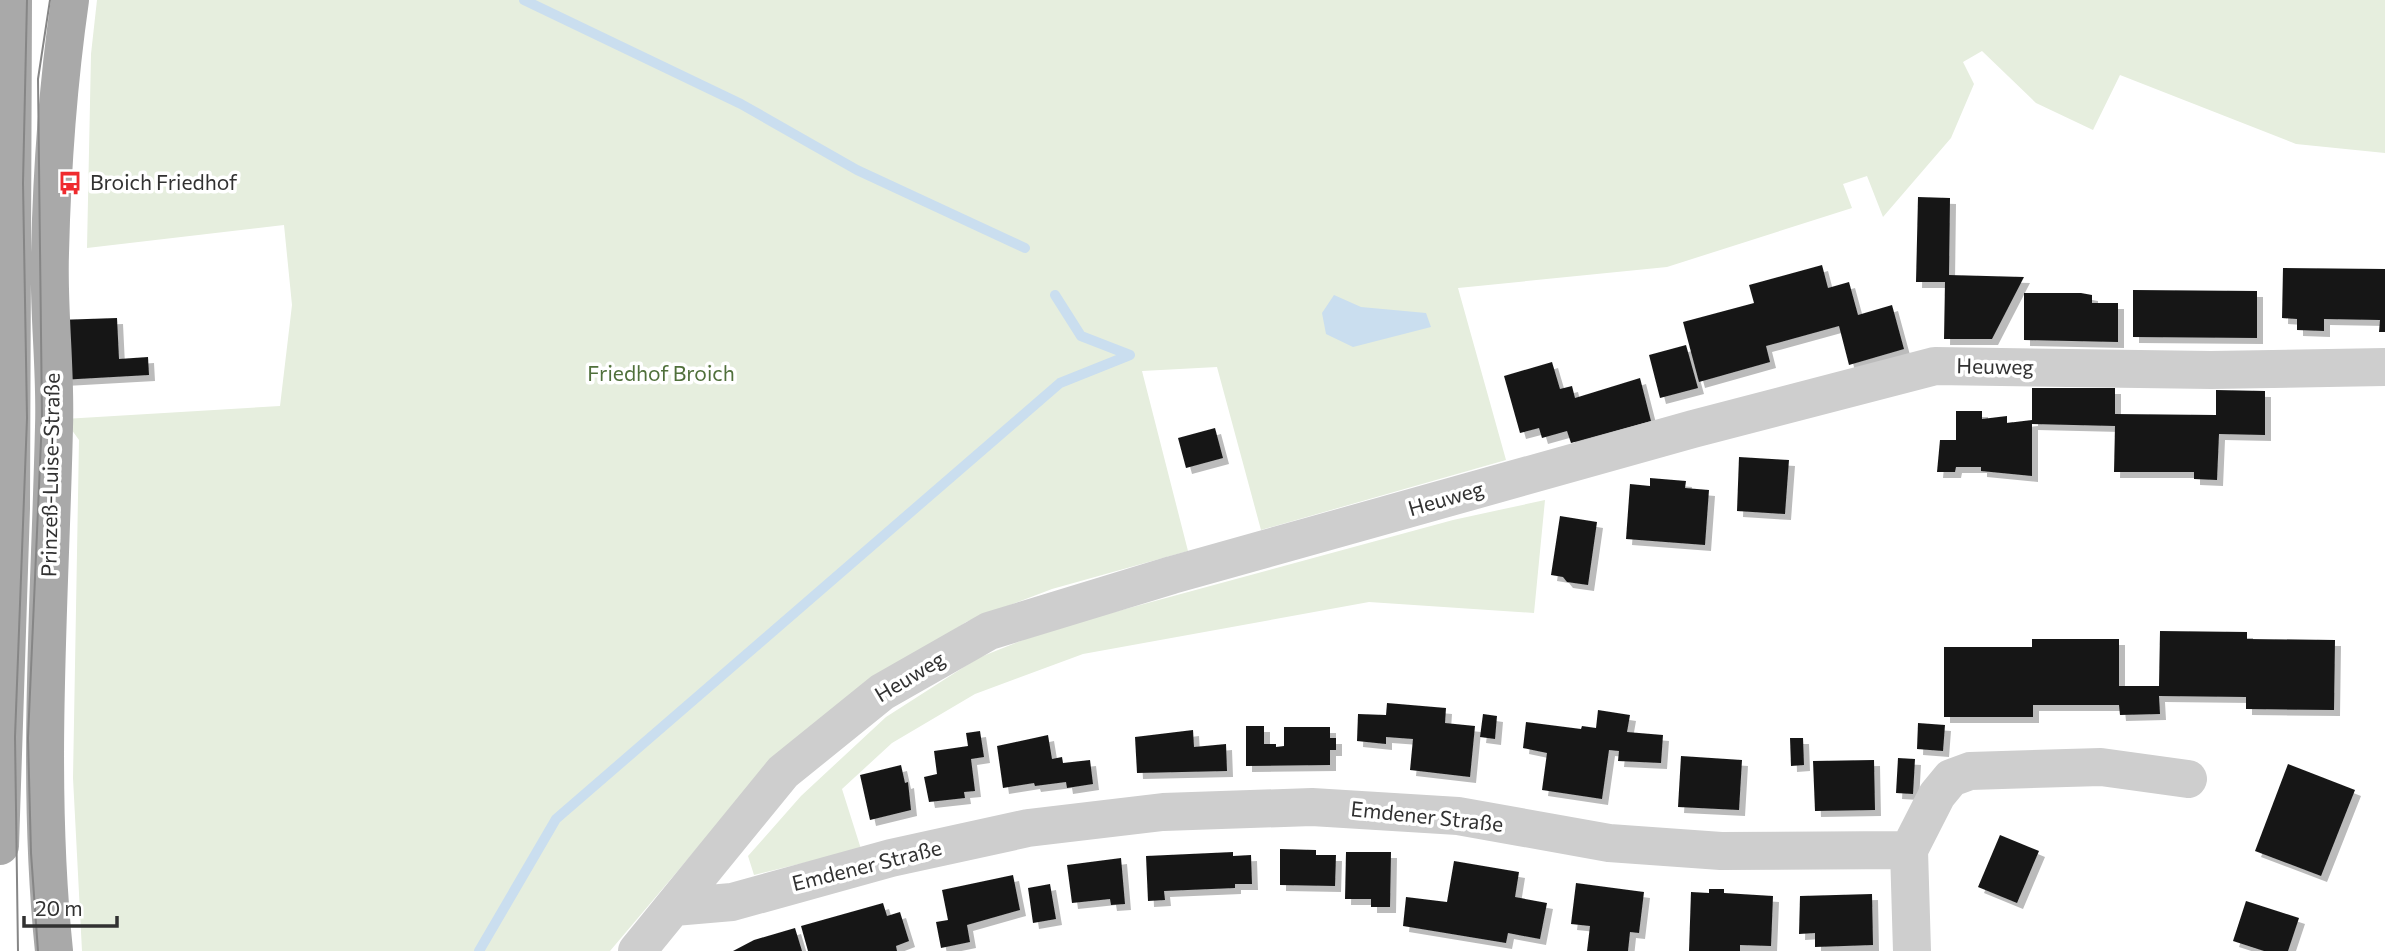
<svg xmlns="http://www.w3.org/2000/svg" width="2385" height="951" font-family="Commissioner,sans-serif">
	<style>
		.green { fill: #e6eede }
		.water { fill: #cadeef }
		.lines { fill: none; stroke-linecap: round; stroke-linejoin: round }
		.stream { stroke: #cadeef; stroke-width: 10 }
		.building { fill: #181818; filter: url(#shadow) }
		.minor { stroke: #cecece; stroke-width: 38 }
		.major { stroke: #a9a9a9; stroke-width: 38 }
		.tram { stroke: #868686; stroke-width: 2 }
		.labels { text-anchor: middle; stroke-width: 7; stroke-linejoin: round; paint-order: stroke }
		.poi-label { font-size: 21px; fill: #313131; stroke: #fff; text-anchor: start }
		.street-label { font-size: 21px; fill: #313131; stroke: #fff }
		.park-label { font-size: 21px; fill: #50703b; stroke: #fff }
	</style>
	<defs>
		<filter id="shadow"><feDropShadow dx="6" dy="6" stdDeviation="0" flood-color="#0004"/></filter>
	</defs>
	<rect width="100%" height="100%" fill="#fff"/>
	<path class="green" d="M 97,0 L 2385,0 L 2385,153 L 2296,144 L 2120,75 L 2093,130 L 2036,103 L 1982,51 L 1963,62 L 1974,84 L 1951,138 L 1883,217 L 1867,176 L 1843,184 L 1852,208 L 1667,267 L 1458,288 L 1506,460 L 1261,530 L 1217,367 L 1142,371 L 1188,551 L 1052,589 L 966,622 L 775,756 L 610,951 L 82,951 L 73,778 L 79,440 L 64,419 L 280,406 L 292,305 L 284,225 L 87,248 L 91,54 Z
		M 1545,500 L 1534,613 L 1369,602 L 1083,654 L 975,694 L 892,743 L 842,789 L 861,849 L 754,875 L 748,856 L 801,796 L 886,717 L 978,658 L 1048,630 L 1453,520 Z"/>
	<path class="water" d="M 1334,295 L 1361,307 L 1426,313 L 1431,327 L 1353,347 L 1326,334 L 1322,313 Z"/>
	<g class="lines">
		<path class="stream" d="M 524,0 L 741,104 L 857,170 L 1025,248
			M 1055,295 L 1081,336 L 1130,355
			M 479,951 L 556,819 L 1060,383 L 1130,355"/>
	</g>
	<path class="building" d="M 1918,197 L 1950,198 L 1949,275 L 2024,277 L 1992,339 L 1944,339 L 1945,282 L 1916,282 Z
		M 1822,265 L 1828,288 L 1849,282 L 1858,315 L 1892,305 L 1904,349 L 1849,365 L 1839,326 L 1766,346 L 1770,362 L 1699,382 L 1683,322 L 1754,303 L 1749,285 Z
		M 2283,268 L 2385,269 L 2385,332 L 2379,332 L 2380,320 L 2324,319 L 2324,331 L 2297,330 L 2297,319 L 2282,318 Z
		M 2133,290 L 2257,291 L 2257,338 L 2133,337 Z
		M 2024,293 L 2081,293 L 2092,295 L 2092,303 L 2118,303 L 2118,342 L 2024,340 Z
		M 117,318 L 119,359 L 148,357 L 149,375 L 60,380 L 57,320 Z
		M 1686,345 L 1698,388 L 1660,398 L 1649,355 Z
		M 1552,362 L 1560,389 L 1572,386 L 1575,398 L 1640,378 L 1651,421 L 1571,443 L 1567,431 L 1542,438 L 1539,428 L 1520,433 L 1504,376 Z
		M 2032,388 L 2115,388 L 2115,414 L 2216,415 L 2216,390 L 2265,391 L 2265,435 L 2219,434 L 2217,480 L 2194,479 L 2194,472 L 2114,472 L 2115,426 L 2032,424 L 2032,476 L 1981,471 L 1981,467 L 1956,467 L 1955,472 L 1937,472 L 1940,440 L 1956,440 L 1956,411 L 1982,411 L 1982,419 L 2007,416 L 2007,423 L 2032,420 Z
		M 1215,428 L 1223,458 L 1186,468 L 1178,438 Z
		M 1739,457 L 1789,460 L 1785,514 L 1737,511 Z
		M 1650,478 L 1686,481 L 1685,488 L 1709,490 L 1705,545 L 1626,539 L 1630,484 L 1650,486 Z
		M 1560,516 L 1597,522 L 1588,585 L 1567,582 L 1563,577 L 1551,575 Z
		M 2160,631 L 2247,632 L 2247,639 L 2335,640 L 2334,710 L 2246,709 L 2246,697 L 2159,696 L 2160,714 L 2120,715 L 2119,705 L 2033,705 L 2033,717 L 1944,717 L 1944,647 L 2032,647 L 2032,639 L 2119,639 L 2119,686 L 2159,686 Z
		M 1387,703 L 1446,708 L 1445,723 L 1475,726 L 1470,777 L 1410,770 L 1413,739 L 1386,737 L 1386,744 L 1357,741 L 1358,714 L 1386,715 Z
		M 1598,710 L 1630,715 L 1627,732 L 1663,735 L 1661,763 L 1618,761 L 1619,751 L 1609,750 L 1602,799 L 1542,790 L 1547,753 L 1523,748 L 1526,722 L 1581,729 L 1582,726 L 1596,728 Z
		M 1483,714 L 1497,716 L 1495,739 L 1480,737 Z
		M 1918,723 L 1945,725 L 1943,751 L 1917,749 Z
		M 1246,726 L 1264,726 L 1264,744 L 1276,744 L 1276,747 L 1284,746 L 1284,727 L 1330,727 L 1330,738 L 1336,738 L 1336,750 L 1330,750 L 1330,765 L 1246,766 Z
		M 1193,730 L 1194,747 L 1226,744 L 1227,771 L 1137,773 L 1135,737 Z
		M 980,731 L 984,757 L 971,759 L 975,791 L 964,792 L 965,798 L 929,802 L 924,777 L 937,774 L 934,751 L 968,746 L 966,733 Z
		M 1048,735 L 1052,759 L 1062,757 L 1063,763 L 1090,760 L 1093,784 L 1067,788 L 1066,782 L 1035,786 L 1034,783 L 1003,788 L 997,746 Z
		M 1790,738 L 1803,738 L 1804,765 L 1791,766 Z
		M 1681,756 L 1742,760 L 1739,810 L 1678,807 Z
		M 1898,758 L 1915,759 L 1913,794 L 1896,793 Z
		M 1874,760 L 1875,810 L 1815,811 L 1813,761 Z
		M 2288,764 L 2355,790 L 2321,876 L 2255,851 Z
		M 901,765 L 905,783 L 908,782 L 911,810 L 870,820 L 860,775 Z
		M 2000,835 L 2039,851 L 2017,903 L 1978,887 Z
		M 1280,849 L 1316,850 L 1316,855 L 1336,855 L 1335,886 L 1280,885 Z
		M 1233,852 L 1233,856 L 1251,855 L 1252,884 L 1235,884 L 1235,888 L 1164,891 L 1165,900 L 1148,901 L 1146,856 Z
		M 1346,852 L 1391,852 L 1390,907 L 1371,907 L 1371,899 L 1345,899 Z
		M 1121,858 L 1125,904 L 1111,905 L 1110,899 L 1072,903 L 1067,865 Z
		M 1454,861 L 1519,872 L 1515,897 L 1547,903 L 1540,939 L 1508,933 L 1506,943 L 1403,926 L 1406,897 L 1447,902 Z
		M 1013,875 L 1020,910 L 967,925 L 970,942 L 941,948 L 936,922 L 948,920 L 942,890 Z
		M 1576,883 L 1644,892 L 1639,933 L 1630,932 L 1628,951 L 1587,951 L 1590,926 L 1571,924 Z
		M 1050,884 L 1056,919 L 1033,923 L 1028,888 Z
		M 1709,889 L 1724,889 L 1724,893 L 1773,896 L 1771,946 L 1740,945 L 1740,951 L 1689,951 L 1691,892 L 1709,893 Z
		M 1872,894 L 1873,945 L 1815,947 L 1815,933 L 1799,934 L 1800,896 Z
		M 2246,901 L 2299,918 L 2288,951 L 2264,951 L 2233,941 Z
		M 883,903 L 887,916 L 900,912 L 909,941 L 896,946 L 897,951 L 808,951 L 801,926 Z
		M 795,928 L 802,951 L 733,951 L 754,940 Z"/>
	<g class="lines">
		<path class="minor" d="M 674,907 L 732,902 L 891,858 L 1028,828 L 1163,812 L 1312,807 L 1458,816 L 1609,843 L 1721,851 L 1909,850
			M 637,951 L 783,772 L 882,692 L 989,631 L 1172,575 L 1693,429 L 1935,366 L 2211,370 L 2385,367
			M 1912,951 L 1909,850 L 1937,795 L 1951,778 L 1970,771 L 2101,767 L 2188,779"/>
		<path class="major" d="M 0,846 L 11,508 L 13,0
			M 54,951 C 36,778 50,601 54,427 C 56,369 48,311 50,253 C 52,168 58,84 70,0"/>
		<path class="tram" d="M 18,951 L 15,737 L 27,418 L 23,183 L 27,0
			M 38,951 L 31,853 L 28,738 L 42,418 L 38,79 L 50,0"/>
	</g>
	<defs>
		<g id="bus-bare" transform="scale(1.89)"><path d="M-5-6H5V4H4V6H2V4H-2V6H-4V4H-5ZM-3.5-4V0h7V-4ZM-3.5 1.2v1.5H-2V1.2ZM2 1.2v1.5H3.5V1.2Z" fill="#ef2b2e" stroke="#fff" stroke-width="2.5" paint-order="stroke"/></g>
	</defs>
	<g fill-rule="evenodd">
		<use href="#bus-bare" x="70" y="183"/>
	</g>
	<g class="labels">
		<g class="poi-label">
			<text x="90" y="190">Broich Friedhof</text>
		</g>
		<g class="street-label">
			<text transform="translate(1995 367) rotate(1)" y="7">Heuweg</text>
			<text transform="translate(51 475) rotate(-89)" y="7">Prinzeß-Luise-Straße</text>
			<text transform="translate(1446 499) rotate(-16)" y="7">Heuweg</text>
			<text transform="translate(910 677) rotate(-31)" y="7">Heuweg</text>
			<text transform="translate(1427 817) rotate(6)" y="7">Emdener Straße</text>
			<text transform="translate(867 866) rotate(-14)" y="7">Emdener Straße</text>
		</g>
		<g class="park-label">
			<text x="661" y="381">Friedhof Broich</text>
		</g>
	</g>
	<path d="M24 916v10h93v-10" fill="none" stroke="#313131" stroke-width="3.5"/>
	<text x="35" y="916" font-size="21" fill="#313131" stroke="#ffffff" stroke-width="5" paint-order="stroke">20 m</text>
</svg>
